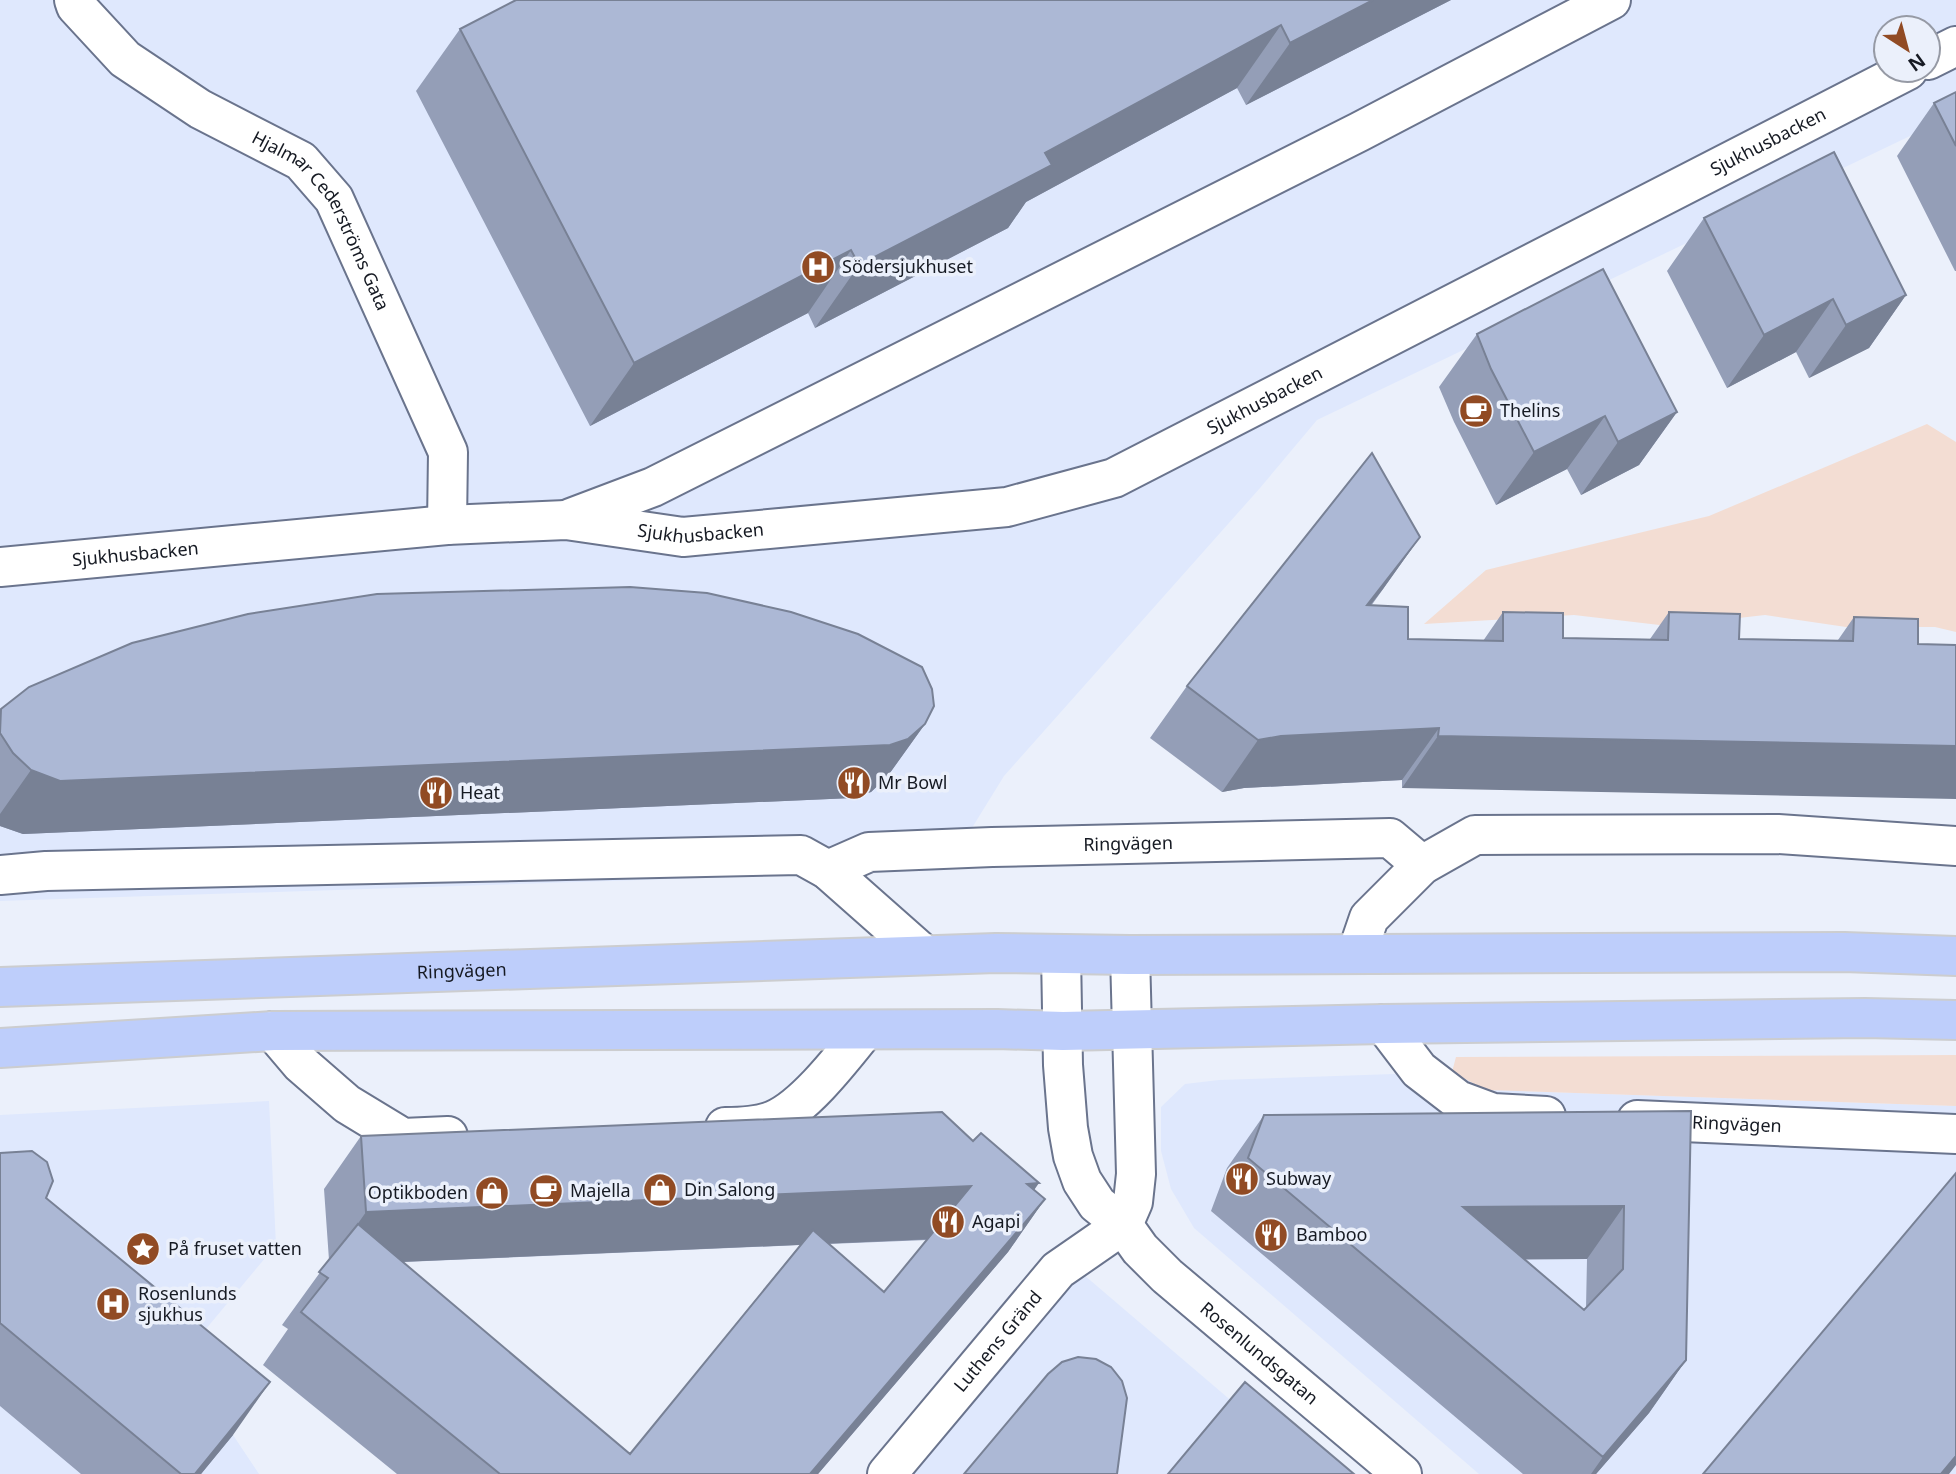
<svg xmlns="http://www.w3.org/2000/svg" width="1956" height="1474" font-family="'Noto Sans',sans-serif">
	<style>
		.built { fill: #dfe8fd; fill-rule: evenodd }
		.green { fill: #f3ddd3 }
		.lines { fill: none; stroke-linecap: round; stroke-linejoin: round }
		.minor-casing { stroke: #6a748d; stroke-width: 42 }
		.major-casing { stroke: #cccdcf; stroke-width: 42 }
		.minor { stroke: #fff; stroke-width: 38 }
		.major { stroke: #becefb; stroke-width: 38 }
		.wall { fill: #949eb7; fill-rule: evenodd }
		.shaded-wall { fill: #788195 }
		.building { fill: #acb8d5; stroke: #788195; stroke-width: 2; fill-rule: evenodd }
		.labels { text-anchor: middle; stroke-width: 7; stroke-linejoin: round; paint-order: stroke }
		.street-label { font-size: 18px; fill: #161a23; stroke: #ebf0fb }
		.poi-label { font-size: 18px; fill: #161a23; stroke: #ebf0fb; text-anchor: start }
	</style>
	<rect width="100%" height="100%" fill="#ebf0fb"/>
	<path class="built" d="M 0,0 L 1956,0 L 1956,114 L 1317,420 L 1260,488 L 1004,776 L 946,870 L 0,901 ZM 1886,28 L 1928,28 L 1928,70 L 1886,70 Z
		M 1452,1072 L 1486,1090 L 1956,1106 L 1956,1474 L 1479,1474 L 1194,1228 L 1171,1189 L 1161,1151 L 1161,1107 L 1185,1084 L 1219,1080 Z
		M 269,1101 L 276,1245 L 165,1378 L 233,1435 L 259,1474 L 0,1474 L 0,1115 Z
		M 1077,1269 L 1317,1474 L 894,1474 Z"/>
	<path class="green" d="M 1927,424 L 1956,442 L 1956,632 L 1935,627 L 1846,627 L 1765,615 L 1668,626 L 1574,615 L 1424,624 L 1486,570 L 1709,516 Z
		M 1956,1055 L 1956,1106 L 1486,1090 L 1452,1072 L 1456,1057 Z"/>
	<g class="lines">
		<g class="minor-casing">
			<g id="minor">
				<path id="s1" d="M 74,0 L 76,6 L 125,59 L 200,109 L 301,161 L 334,199 L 448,452 L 447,525"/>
				<path d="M 1928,60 L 1956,46"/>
				<path d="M 571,518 L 653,487 L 1359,132 L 1611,0"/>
				<path id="s2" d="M 0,567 L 447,525 L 566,520 L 683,537 L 1007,507 L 1114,478 L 1908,70"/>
				<path id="s3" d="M 828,870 L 869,852 L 992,847 L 1390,838 L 1422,865"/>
				<path d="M 0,875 L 46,871 L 801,855 L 828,870 L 923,954"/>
				<path d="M 1357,953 L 1369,918 L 1422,865 L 1475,835 L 1778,834 L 1956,846"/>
				<path id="s4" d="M 1061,954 L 1063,1065 L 1068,1128 L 1073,1156 L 1082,1181 L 1097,1204 L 1123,1225 L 1140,1249 L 1167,1276 L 1402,1474"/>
				<path d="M 1384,1024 L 1419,1070 L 1458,1100 L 1493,1113 L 1546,1116"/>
				<path d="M 273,1031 L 301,1064 L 347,1104 L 403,1138 L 448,1136"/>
				<path id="s5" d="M 1637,1120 L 1956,1134"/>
				<path d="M 725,1127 C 741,1127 760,1126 774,1120 C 805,1107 843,1057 864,1031"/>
				<path d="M 1123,1225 L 1133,1202 L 1136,1174 L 1130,955"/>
				<path id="s6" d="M 887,1474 L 1058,1270 L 1123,1225"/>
			</g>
		</g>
		<g class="major-casing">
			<g id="major">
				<path id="s7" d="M 0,987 L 996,953 L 1130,955 L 1844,952 L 1956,956"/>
				<path d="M 0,1048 L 273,1031 L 997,1029 L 1063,1031 L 1384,1024 L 1865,1018 L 1956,1020"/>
			</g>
		</g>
		<use href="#minor" class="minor"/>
		<use href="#major" class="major"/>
	</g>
	<path class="wall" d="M 1451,0 L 1246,105 L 1237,88 L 1026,202 L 1008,228 L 815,328 L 808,313 L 590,426 L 416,91 L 460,29 Z
		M 1956,92 L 1956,271 L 1955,271 L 1897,156 L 1934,103 Z
		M 1704,218 L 1906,295 L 1869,348 L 1809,378 L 1796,352 L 1727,388 L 1667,271 Z
		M 1477,334 L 1677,412 L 1639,465 L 1581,495 L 1567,469 L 1496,505 L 1454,422 L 1439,387 Z
		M 1420,537 L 1371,606 L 1408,639 L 1483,641 L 1503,612 L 1563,638 L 1650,639 L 1669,612 L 1739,639 L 1838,640 L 1854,617 L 1918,644 L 1402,788 L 1402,780 L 1244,788 L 1222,792 L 1150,738 L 1187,686 Z
		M 1,709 L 925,724 L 887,777 L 871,792 L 852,798 L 23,834 L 0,826 L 0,711 Z
		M 1691,1111 L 1686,1360 L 1649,1413 L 1596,1474 L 1523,1474 L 1211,1211 L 1227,1168 L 1264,1115 ZM 1524,1259 L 1587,1259 L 1586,1308 L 1584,1310 Z
		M 361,1136 L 973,1141 L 1045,1199 L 1008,1252 L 818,1474 L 397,1474 L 263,1365 L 288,1329 L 282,1325 L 329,1260 L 324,1189 ZM 927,1240 L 884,1292 L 828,1244 ZM 800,1245 L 630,1454 L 403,1262 Z
		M 0,1153 L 46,1198 L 233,1435 L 201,1474 L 81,1474 L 0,1406 Z"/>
	<path class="shaded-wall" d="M 1373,0 L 1451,0 L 1246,105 L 1290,43 Z
		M 1281,25 L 1237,88 L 1026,202 L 1008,228 L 815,328 L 859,265 L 1045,153 Z
		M 851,250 L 808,313 L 590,426 L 634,363 Z
		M 1906,295 L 1869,348 L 1809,378 L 1846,325 Z
		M 1833,299 L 1796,352 L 1727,388 L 1764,335 Z
		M 1677,412 L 1639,465 L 1581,495 L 1618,442 Z
		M 1605,416 L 1567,469 L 1496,505 L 1534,452 Z
		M 1420,537 L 1383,589 L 1330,657 L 1367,605 Z
		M 925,724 L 887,777 L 871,792 L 852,798 L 23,834 L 0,826 L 0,814 L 31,770 Z
		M 1439,728 L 1402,780 L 1244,788 L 1222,792 L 1258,740 L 1281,736 Z
		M 1438,736 L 1956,746 L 1956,799 L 1402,788 Z
		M 1039,1183 L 1002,1236 L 1027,1184 Z
		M 971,1186 L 934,1239 L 329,1265 L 366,1212 Z
		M 1045,1199 L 1008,1252 L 818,1474 L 810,1474 Z
		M 1624,1206 L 1587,1259 L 1425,1260 L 1463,1207 Z
		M 1686,1360 L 1649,1413 L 1596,1474 L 1591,1474 L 1603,1457 Z
		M 270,1382 L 233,1435 L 201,1474 L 195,1474 Z
		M 1956,1456 L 1956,1465 L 1949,1474 L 1941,1474 Z"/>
	<path class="building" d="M 516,0 L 1373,0 L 1290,43 L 1281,25 L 1045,153 L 1052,165 L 859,265 L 851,250 L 634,363 L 460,29 Z
		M 1956,92 L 1956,146 L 1934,103 Z
		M 1834,152 L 1906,295 L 1846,325 L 1833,299 L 1764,335 L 1704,218 Z
		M 1603,269 L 1677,412 L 1618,442 L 1605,416 L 1534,452 L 1491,369 L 1477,334 Z
		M 1372,453 L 1420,537 L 1367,605 L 1408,607 L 1408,639 L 1503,641 L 1503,612 L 1563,613 L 1563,638 L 1668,640 L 1669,612 L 1740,614 L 1739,639 L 1853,641 L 1854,617 L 1918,619 L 1918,644 L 1956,645 L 1956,746 L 1438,736 L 1439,728 L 1281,736 L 1258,740 L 1187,686 Z
		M 630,587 L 707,593 L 791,612 L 858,634 L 922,667 L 932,689 L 934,706 L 925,724 L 908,739 L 890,745 L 60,781 L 31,770 L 13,753 L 0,733 L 1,709 L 29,687 L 132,643 L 248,614 L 377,594 Z
		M 1691,1111 L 1686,1360 L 1603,1457 L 1248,1158 L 1264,1115 ZM 1624,1206 L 1623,1269 L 1584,1310 L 1463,1207 Z
		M 942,1112 L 973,1141 L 981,1133 L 1039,1183 L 1027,1184 L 1045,1199 L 810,1474 L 500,1474 L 301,1312 L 328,1278 L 319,1272 L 358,1224 L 630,1454 L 813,1230 L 884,1292 L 971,1186 L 366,1212 L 361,1136 Z
		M 32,1151 L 47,1162 L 53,1181 L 46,1198 L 270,1382 L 195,1474 L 181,1474 L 0,1323 L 0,1153 Z
		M 1956,1173 L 1956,1456 L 1941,1474 L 1703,1474 Z
		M 1078,1357 L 1096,1359 L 1111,1367 L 1122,1381 L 1127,1398 L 1117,1474 L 964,1474 L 1048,1374 L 1062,1362 Z
		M 1245,1382 L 1354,1474 L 1168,1474 Z"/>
	<defs>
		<g id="hospital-disc" transform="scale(1.75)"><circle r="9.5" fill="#914b24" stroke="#ebf0fb"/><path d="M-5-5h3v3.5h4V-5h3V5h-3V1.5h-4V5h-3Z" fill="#fff"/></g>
		<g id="cafe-disc" transform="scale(1.75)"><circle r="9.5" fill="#914b24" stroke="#ebf0fb"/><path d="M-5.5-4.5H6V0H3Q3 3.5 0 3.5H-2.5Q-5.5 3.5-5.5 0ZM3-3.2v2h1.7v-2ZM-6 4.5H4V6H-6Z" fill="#fff"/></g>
		<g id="restaurant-disc" transform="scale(1.75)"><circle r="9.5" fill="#914b24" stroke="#ebf0fb"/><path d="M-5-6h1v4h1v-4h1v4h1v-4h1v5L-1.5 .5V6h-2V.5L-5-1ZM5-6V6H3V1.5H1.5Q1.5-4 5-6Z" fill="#fff"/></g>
		<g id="shop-disc" transform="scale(1.75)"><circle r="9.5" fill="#914b24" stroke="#ebf0fb"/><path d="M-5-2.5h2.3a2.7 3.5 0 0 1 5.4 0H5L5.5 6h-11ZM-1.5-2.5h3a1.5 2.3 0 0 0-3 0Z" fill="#fff"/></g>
		<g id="sight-disc" transform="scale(1.75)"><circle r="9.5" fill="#914b24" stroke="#ebf0fb"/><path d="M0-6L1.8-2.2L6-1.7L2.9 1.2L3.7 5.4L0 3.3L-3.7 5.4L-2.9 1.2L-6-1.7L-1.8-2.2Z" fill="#fff"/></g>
	</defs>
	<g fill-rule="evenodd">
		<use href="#hospital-disc" x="818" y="267"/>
		<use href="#cafe-disc" x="1476" y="411"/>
		<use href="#restaurant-disc" x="854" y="783"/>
		<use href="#restaurant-disc" x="436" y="793"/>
		<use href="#restaurant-disc" x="1242" y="1179"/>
		<use href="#shop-disc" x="660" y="1190"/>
		<use href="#cafe-disc" x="546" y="1191"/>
		<use href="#shop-disc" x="492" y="1193"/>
		<use href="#restaurant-disc" x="948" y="1222"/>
		<use href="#restaurant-disc" x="1271" y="1235"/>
		<use href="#sight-disc" x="143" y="1249"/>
		<use href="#hospital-disc" x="113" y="1304"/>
	</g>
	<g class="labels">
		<g class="street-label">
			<text dy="6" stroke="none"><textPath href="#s2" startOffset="1858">Sjukhusbacken</textPath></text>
			<text dy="6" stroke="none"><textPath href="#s1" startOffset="341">Hjalmar Cederströms Gata</textPath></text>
			<text dy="6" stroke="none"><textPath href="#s2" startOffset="1292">Sjukhusbacken</textPath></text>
			<text dy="6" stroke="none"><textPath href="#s2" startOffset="704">Sjukhusbacken</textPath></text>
			<text dy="6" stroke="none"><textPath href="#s2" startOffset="136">Sjukhusbacken</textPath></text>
			<text dy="6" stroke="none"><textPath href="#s3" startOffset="304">Ringvägen</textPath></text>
			<text dy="6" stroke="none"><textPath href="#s7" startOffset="462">Ringvägen</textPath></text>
			<text dy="6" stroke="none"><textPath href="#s5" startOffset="100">Ringvägen</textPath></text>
			<text dy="6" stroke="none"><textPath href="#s6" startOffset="173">Luthens Gränd</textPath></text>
			<text dy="6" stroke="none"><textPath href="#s4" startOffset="478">Rosenlundsgatan</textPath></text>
		</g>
		<g class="poi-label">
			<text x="842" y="273">Södersjukhuset</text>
			<text x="1500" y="417">Thelins</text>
			<text x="878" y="789">Mr Bowl</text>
			<text x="460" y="799">Heat</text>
			<text x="1266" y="1185">Subway</text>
			<text x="684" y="1196">Din Salong</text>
			<text x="570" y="1197">Majella</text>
			<text x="468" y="1199" text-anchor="end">Optikboden</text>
			<text x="972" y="1228">Agapi</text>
			<text x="1296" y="1241">Bamboo</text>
			<text x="168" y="1255">På fruset vatten</text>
			<text x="138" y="1300">Rosenlunds<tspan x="138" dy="21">sjukhus</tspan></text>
		</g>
	</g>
	<g transform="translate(1907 49) rotate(144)"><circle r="33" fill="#ebf0fb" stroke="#969aa5" stroke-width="2"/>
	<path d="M0-5L12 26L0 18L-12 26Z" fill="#914b24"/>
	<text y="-10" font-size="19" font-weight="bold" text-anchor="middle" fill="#161a23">N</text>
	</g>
</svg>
